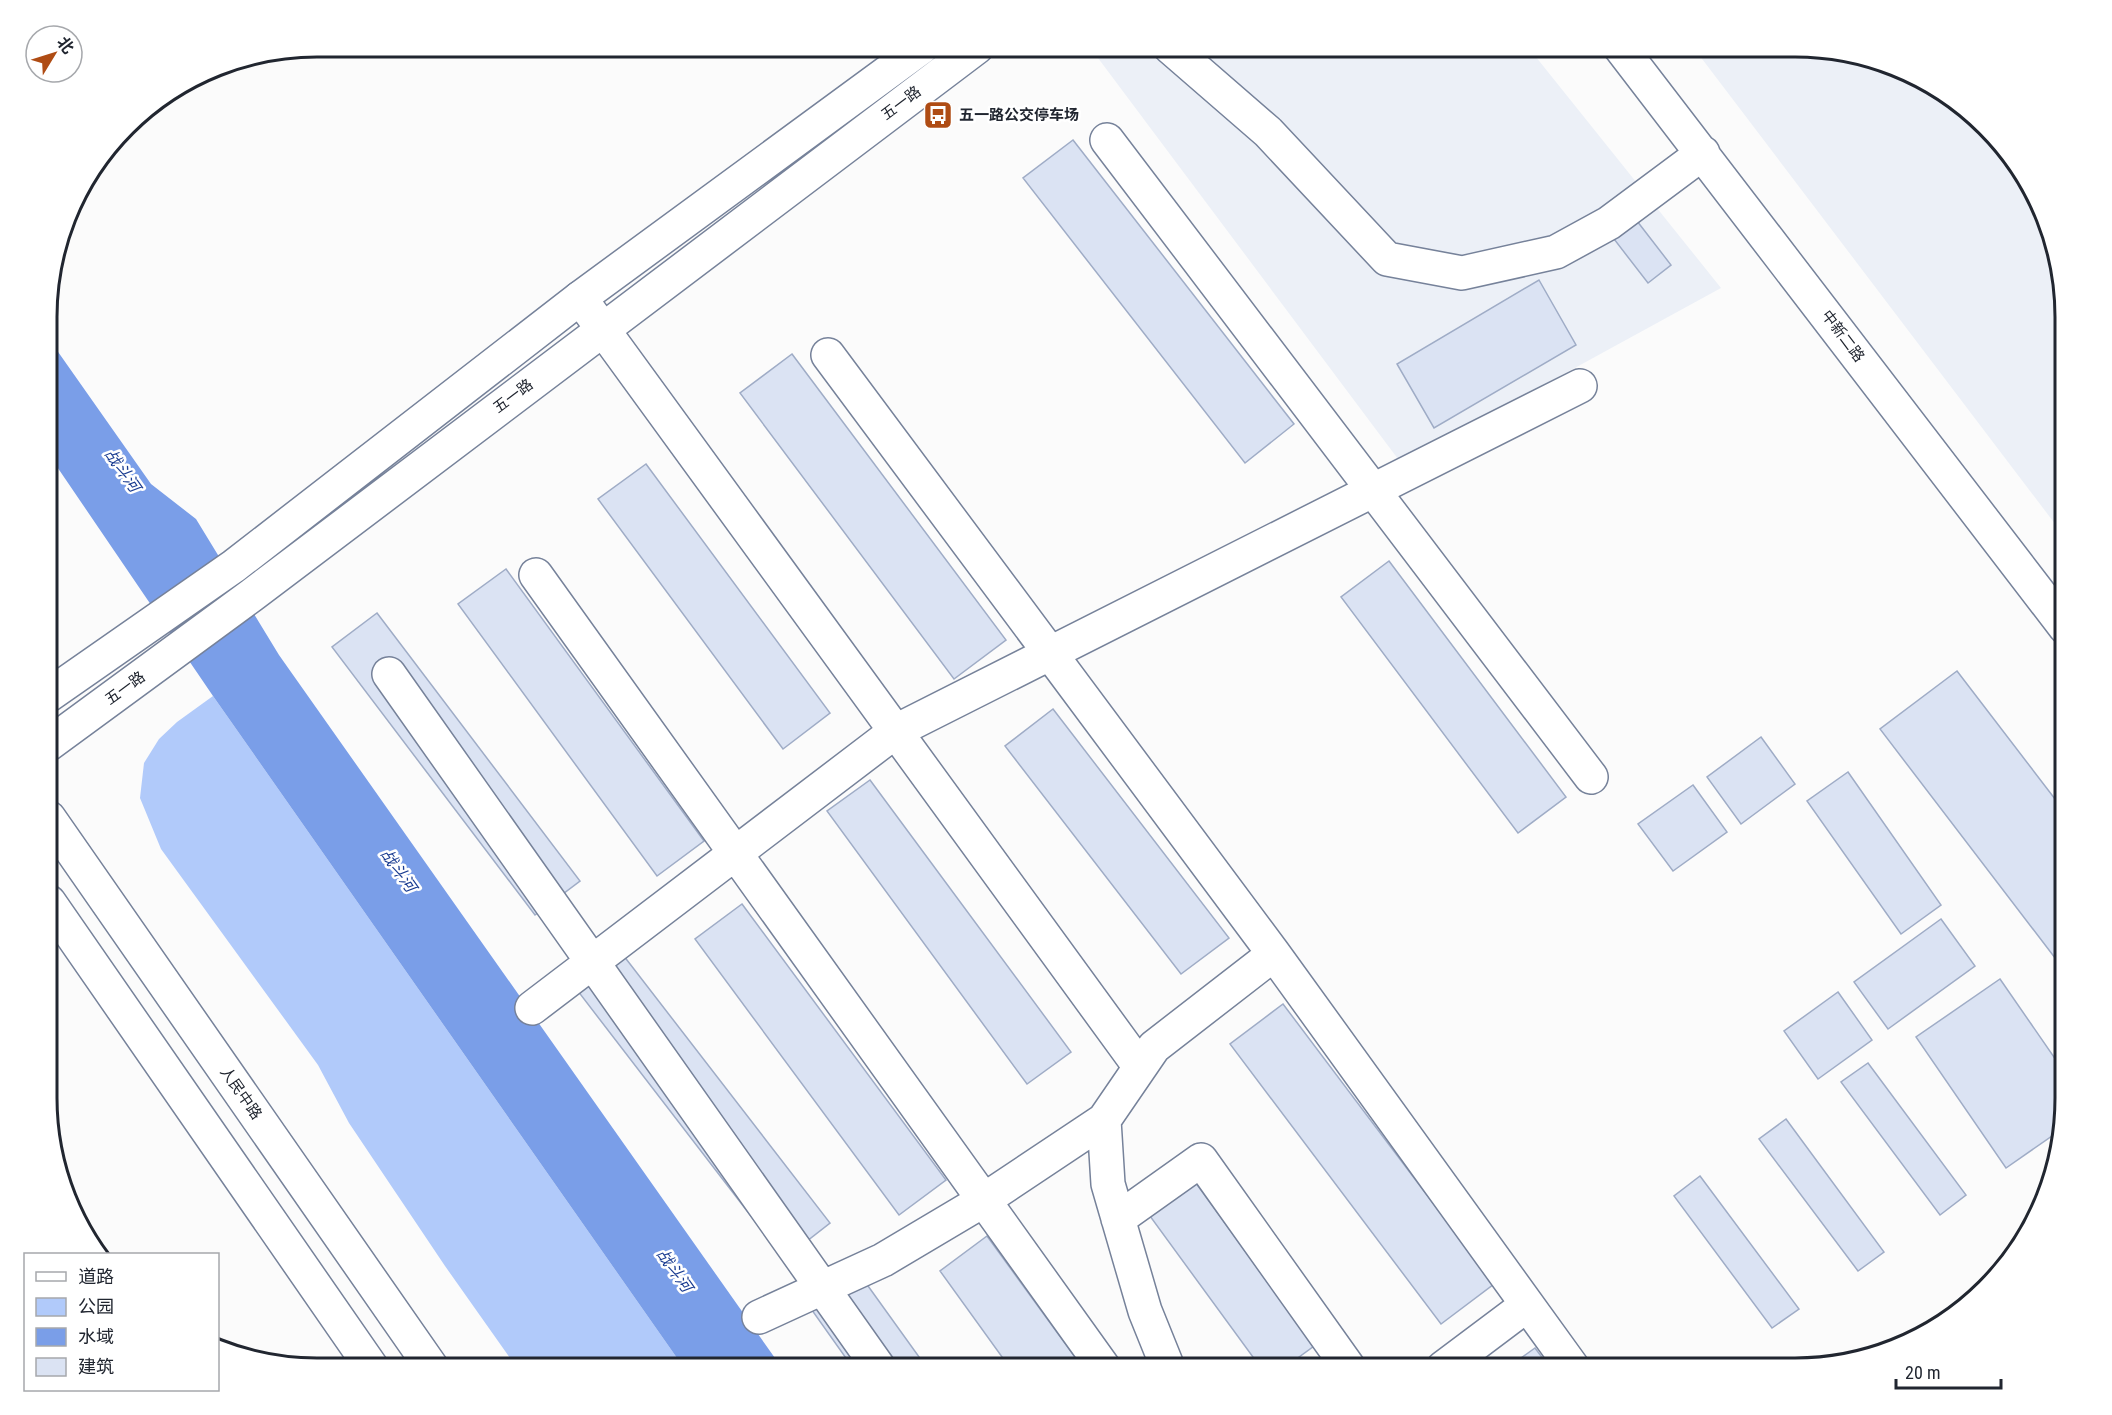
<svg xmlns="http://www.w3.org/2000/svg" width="2112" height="1415" font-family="'Roboto Condensed','Noto Sans SC',sans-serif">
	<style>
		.built { fill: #ecf0f7 }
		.green { fill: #b1cafa }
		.water { fill: #7a9ee8 }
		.building { fill: #dbe3f3; stroke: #9facc6; stroke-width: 1.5 }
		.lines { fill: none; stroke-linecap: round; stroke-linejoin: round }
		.minor-casing { stroke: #76829a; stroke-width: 36 }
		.major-casing { stroke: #76829a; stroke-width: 36 }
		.minor { stroke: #fff; stroke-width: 33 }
		.major { stroke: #fff; stroke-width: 33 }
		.labels { text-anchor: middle; stroke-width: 5; stroke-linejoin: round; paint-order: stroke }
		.street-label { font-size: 15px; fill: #212630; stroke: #fff }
		.poi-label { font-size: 15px; font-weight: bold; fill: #212630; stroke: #fff; text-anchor: start }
		.water-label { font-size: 16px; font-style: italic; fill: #1a3c91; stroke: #fff }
		.rim { fill: none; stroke: #212630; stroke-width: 3 }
	</style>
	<rect width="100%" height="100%" fill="#fbfbfb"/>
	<path class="built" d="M 1097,47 L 1528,47 L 1721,288 L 1401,463 L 1092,50 Z
		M 1693,47 L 1795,47 L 1881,61 L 1945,92 L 2029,182 L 2065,300 L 2065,537 Z"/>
	<path class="green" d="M 213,696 L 684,1368 L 517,1368 L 445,1266 L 349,1123 L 318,1065 L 161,849 L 140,798 L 144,763 L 159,739 L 177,722 Z"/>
	<path class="water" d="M 49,339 L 151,484 L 196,519 L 279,655 L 782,1368 L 684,1368 L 213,696 L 49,455 Z"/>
	<path class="building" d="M 1073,140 L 1294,424 L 1245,463 L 1023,178 Z
		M 1637,221 L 1671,265 L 1648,283 L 1614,239 Z
		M 1539,280 L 1576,345 L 1434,428 L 1397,364 Z
		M 792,354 L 1006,640 L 954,679 L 740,393 Z
		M 646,464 L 830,713 L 783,749 L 598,499 Z
		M 1389,561 L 1566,797 L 1518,833 L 1341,597 Z
		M 506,569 L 704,841 L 657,876 L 458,604 Z
		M 377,613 L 580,881 L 535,915 L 332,647 Z
		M 1957,671 L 2065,812 L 2065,971 L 1880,729 Z
		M 1053,709 L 1229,938 L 1181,974 L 1005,746 Z
		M 1761,737 L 1795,784 L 1741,824 L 1707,777 Z
		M 1848,772 L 1941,905 L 1901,934 L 1807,801 Z
		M 870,780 L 1071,1052 L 1027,1084 L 827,811 Z
		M 1693,785 L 1727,832 L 1673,871 L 1638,824 Z
		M 742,904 L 946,1180 L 899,1215 L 695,939 Z
		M 1941,919 L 1975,966 L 1888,1029 L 1854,982 Z
		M 620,951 L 830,1223 L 784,1259 L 574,986 Z
		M 2000,979 L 2065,1073 L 2065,1115 L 2062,1129 L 2006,1168 L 1916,1037 Z
		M 1838,992 L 1872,1040 L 1818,1079 L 1784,1031 Z
		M 1283,1004 L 1494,1284 L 1441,1324 L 1230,1044 Z
		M 1868,1063 L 1966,1195 L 1940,1215 L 1841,1082 Z
		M 1786,1119 L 1884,1252 L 1858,1271 L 1759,1139 Z
		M 1700,1176 L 1799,1309 L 1772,1328 L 1674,1196 Z
		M 1193,1179 L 1314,1346 L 1284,1368 L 1261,1368 L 1147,1212 Z
		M 987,1236 L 1083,1368 L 1010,1368 L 940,1271 Z
		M 858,1272 L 927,1368 L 853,1368 L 809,1306 Z
		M 1535,1348 L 1550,1368 L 1507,1368 Z"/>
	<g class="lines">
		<g class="minor-casing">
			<path id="minor" d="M 1170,47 L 1268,132 L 1387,259 L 1462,273 L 1556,252 L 1609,223 L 1703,153
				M 1620,47 L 2065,627
				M 1107,140 L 1591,777
				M 580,298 L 1140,1067
				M 828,355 L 1274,954 L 1573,1368
				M 536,575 L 1104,1368
				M 389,674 L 879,1368
				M 532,1008 L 896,731 L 1580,386
				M 1118,1219 L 1201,1160 L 1349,1368
				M 759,1317 L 883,1260 L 984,1200 L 1104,1120
				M 1168,1368 L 1145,1311 L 1108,1184 L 1104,1120 L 1154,1047 L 1274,954
				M 1443,1368 L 1527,1305"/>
		</g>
		<g class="major-casing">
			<path id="major" d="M 49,695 L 234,566 L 580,298 L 922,47
				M 49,744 L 252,595 L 977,47
				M 49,818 L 432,1368
				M 49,902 L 372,1368"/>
		</g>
		<use href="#minor" class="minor"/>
		<use href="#major" class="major"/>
	</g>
	<defs>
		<g id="bus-square" transform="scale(1.5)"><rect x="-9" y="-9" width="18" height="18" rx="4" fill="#af4c14" stroke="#fff"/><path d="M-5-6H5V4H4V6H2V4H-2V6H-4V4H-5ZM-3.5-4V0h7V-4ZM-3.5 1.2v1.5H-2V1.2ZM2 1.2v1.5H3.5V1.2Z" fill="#fff"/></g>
	</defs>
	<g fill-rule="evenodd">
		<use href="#bus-square" x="938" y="115"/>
	</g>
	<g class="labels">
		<g class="street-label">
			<text transform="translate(901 103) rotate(-37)" y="5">五一路</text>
			<text transform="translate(1843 336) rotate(53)" y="5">中新二路</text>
			<text transform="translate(513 396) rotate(-37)" y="5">五一路</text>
			<text transform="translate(125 688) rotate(-36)" y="5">五一路</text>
			<text transform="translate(241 1093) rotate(55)" y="5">人民中路</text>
		</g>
		<g class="poi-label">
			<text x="959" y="120">五一路公交停车场</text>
		</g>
		<g class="water-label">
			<text transform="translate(123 470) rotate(55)" y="6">战斗河</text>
			<text transform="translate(399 870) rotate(55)" y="6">战斗河</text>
			<text transform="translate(675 1270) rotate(55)" y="6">战斗河</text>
		</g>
	</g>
	<path d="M0 0H2112V1415H0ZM317 57H1795A260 260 0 0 1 2055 317V1098A260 260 0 0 1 1795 1358H317A260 260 0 0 1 57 1098V317A260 260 0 0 1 317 57Z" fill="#fff" fill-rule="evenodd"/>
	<path class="rim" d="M317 57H1795A260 260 0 0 1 2055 317V1098A260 260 0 0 1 1795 1358H317A260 260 0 0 1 57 1098V317A260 260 0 0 1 317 57Z"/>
	<rect x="24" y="1253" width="195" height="138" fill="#ffffff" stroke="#a6a8ac" stroke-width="1.5"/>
	<rect x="36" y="1272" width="30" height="9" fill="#ffffff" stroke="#a6a8ac" stroke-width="1.5"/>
	<text x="78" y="1283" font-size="18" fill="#212630">道路</text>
	<rect x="36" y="1298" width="30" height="18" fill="#b1cafa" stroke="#a6a8ac" stroke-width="1.5"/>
	<text x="78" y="1313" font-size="18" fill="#212630">公园</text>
	<rect x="36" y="1328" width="30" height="18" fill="#7a9ee8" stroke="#a6a8ac" stroke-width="1.5"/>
	<text x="78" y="1343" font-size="18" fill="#212630">水域</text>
	<rect x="36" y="1358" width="30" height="18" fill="#dbe3f3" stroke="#a6a8ac" stroke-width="1.5"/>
	<text x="78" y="1373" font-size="18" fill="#212630">建筑</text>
	<g transform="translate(54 54) rotate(52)"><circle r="28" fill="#ffffff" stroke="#a6a8ac" stroke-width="1.5"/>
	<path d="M0-4.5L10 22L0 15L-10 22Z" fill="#af4c14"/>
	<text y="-9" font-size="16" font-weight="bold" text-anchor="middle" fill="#212630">北</text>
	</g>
	<path d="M1896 1379v9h105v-9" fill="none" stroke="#212630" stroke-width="3"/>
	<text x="1905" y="1379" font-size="18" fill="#212630" stroke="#ffffff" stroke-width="4.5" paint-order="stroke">20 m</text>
</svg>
